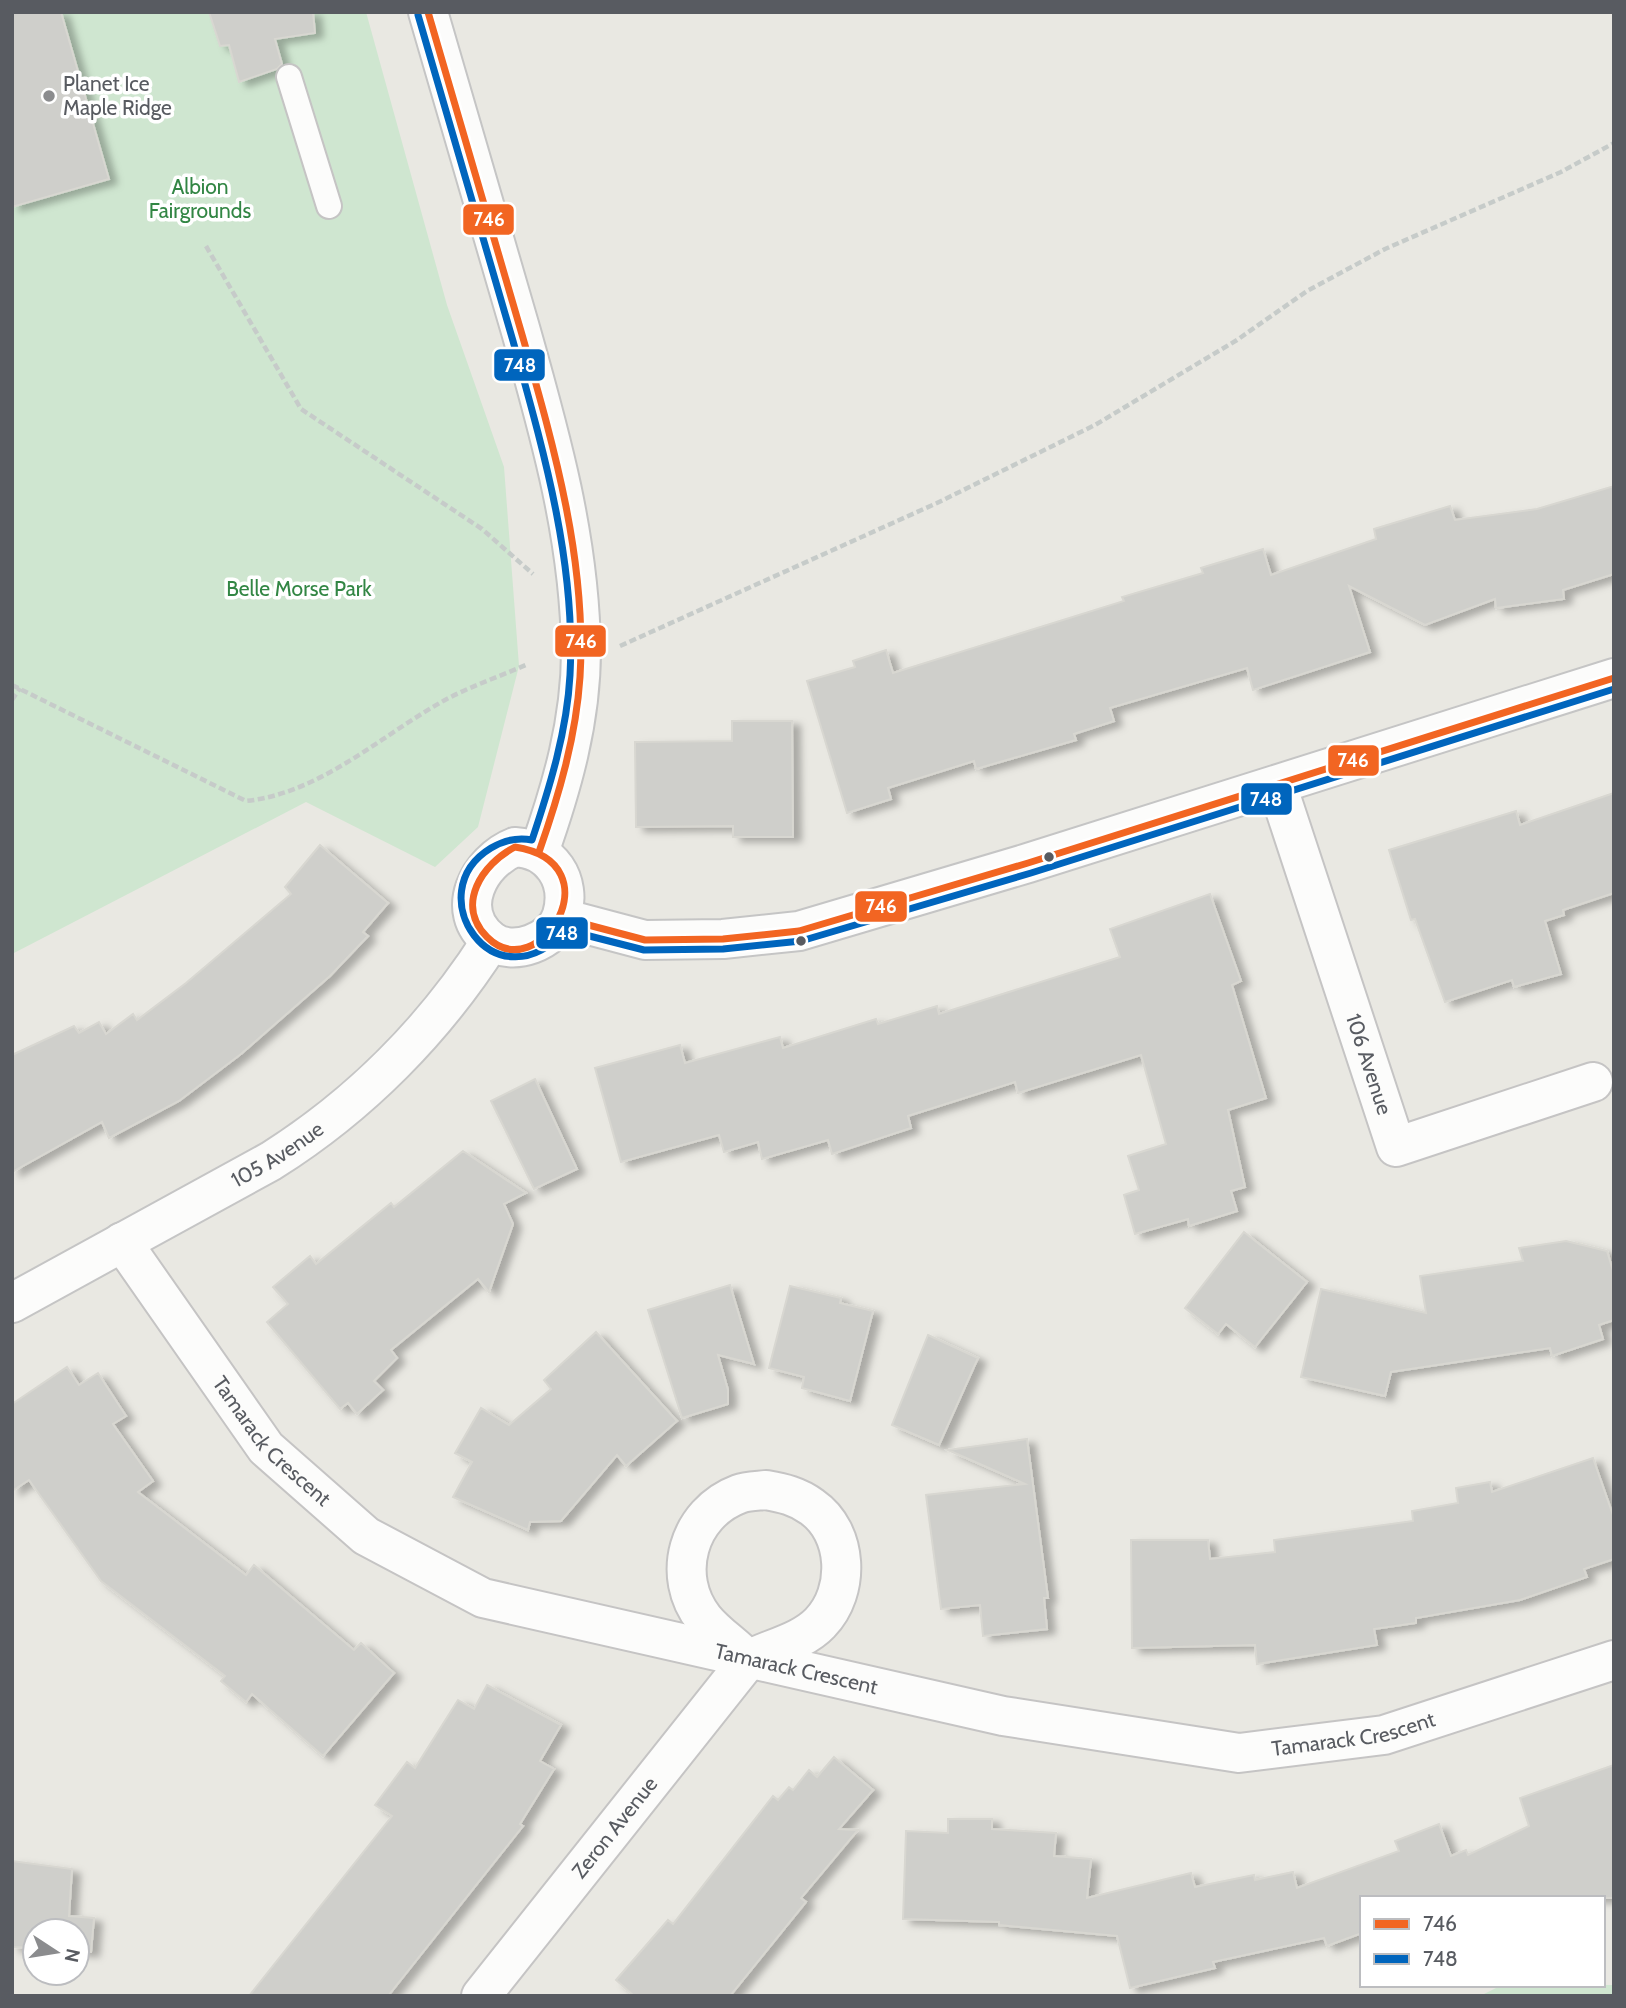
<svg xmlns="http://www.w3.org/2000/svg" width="1626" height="2008" font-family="Cabin,sans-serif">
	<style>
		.green { fill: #cfe6d0 }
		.building { fill: #cfcfcb; stroke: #d8d7d1; stroke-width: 2; filter: url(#shadow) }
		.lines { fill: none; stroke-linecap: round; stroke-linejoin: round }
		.lane-casing { stroke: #c5c4c4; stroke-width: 28 }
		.street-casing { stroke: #c5c4c4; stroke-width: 42 }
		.secondary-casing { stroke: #c5c5c5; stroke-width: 42 }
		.path { stroke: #c6cbc9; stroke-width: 4.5; stroke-dasharray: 7 3.5; stroke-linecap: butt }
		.lane { stroke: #fcfcfb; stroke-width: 24 }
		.street { stroke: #fcfcfb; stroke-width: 38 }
		.secondary { stroke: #fcfcfb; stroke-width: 38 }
		.bus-1-casing { stroke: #fff; stroke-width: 12 }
		.bus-2-casing { stroke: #fff; stroke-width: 12 }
		.bus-1 { stroke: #f26522; stroke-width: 7 }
		.bus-2 { stroke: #0065bd; stroke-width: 7 }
		.poi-dot { fill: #8b8c8e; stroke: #fff; stroke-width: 2.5 }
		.bus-dot { fill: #585b61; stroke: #fff; stroke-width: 2.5 }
		.labels { text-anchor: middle; stroke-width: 7; stroke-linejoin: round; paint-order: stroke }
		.poi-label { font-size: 21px; fill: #585b61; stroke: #fff; text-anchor: start }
		.park-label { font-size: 21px; fill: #328644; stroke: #fff }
		.street-label { font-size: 21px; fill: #585b61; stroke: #fff }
		.line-badge { stroke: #fff; stroke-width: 2.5 }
		.badge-label { font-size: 19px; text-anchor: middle; font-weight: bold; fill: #fff }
	</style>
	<defs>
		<filter id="shadow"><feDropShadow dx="8" dy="4.5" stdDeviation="3.5" flood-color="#0004"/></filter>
	</defs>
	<rect width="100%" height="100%" fill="#e9e8e2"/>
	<path class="green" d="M 12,12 L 366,12 L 447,305 L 504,467 L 519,666 L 478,827 L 435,867 L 306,802 L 12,954 Z
		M 1502,1985 L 1614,1985 L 1614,1996 L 1480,1996 Z"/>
	<path class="building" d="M 12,12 L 61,12 L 109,179 L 12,207 Z
		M 209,12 L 313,12 L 315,33 L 275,39 L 282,64 L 277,69 L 239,82 L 229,45 L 220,46 Z
		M 1614,486 L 1614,574 L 1563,590 L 1564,599 L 1496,608 L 1495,599 L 1425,625 L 1349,586 L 1370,652 L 1253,690 L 1247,668 L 1110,708 L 1114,721 L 1074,734 L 1076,740 L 976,769 L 974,761 L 888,788 L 891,799 L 847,813 L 807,681 L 855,667 L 853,661 L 886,650 L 893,673 L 1124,601 L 1122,597 L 1203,573 L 1201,568 L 1263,549 L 1271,575 L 1376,539 L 1374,529 L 1450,506 L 1455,520 L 1537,509 Z
		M 732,721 L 792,721 L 793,837 L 733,837 L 733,826 L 636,827 L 635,742 L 732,741 Z
		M 1614,793 L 1614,893 L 1563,910 L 1564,915 L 1545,921 L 1561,974 L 1514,987 L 1512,980 L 1445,1002 L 1415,919 L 1411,920 L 1389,850 L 1516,811 L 1520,825 Z
		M 320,845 L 388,903 L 363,932 L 368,936 L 330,976 L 241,1054 L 179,1101 L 109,1138 L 102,1122 L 12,1172 L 12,1055 L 74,1026 L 79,1033 L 99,1022 L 106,1034 L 133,1014 L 137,1020 L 186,983 L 291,894 L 285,887 Z
		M 1210,894 L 1241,981 L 1232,985 L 1266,1098 L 1228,1110 L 1245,1187 L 1231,1191 L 1237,1211 L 1189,1226 L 1188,1219 L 1135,1234 L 1124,1195 L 1139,1190 L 1128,1156 L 1166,1144 L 1141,1055 L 1018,1093 L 1015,1082 L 908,1116 L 911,1128 L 832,1154 L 828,1140 L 762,1159 L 758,1142 L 724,1152 L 719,1135 L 621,1162 L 595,1068 L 680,1045 L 685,1063 L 780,1037 L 783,1048 L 876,1019 L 878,1024 L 937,1006 L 939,1014 L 1120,957 L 1110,929 Z
		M 535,1079 L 577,1169 L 534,1189 L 491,1101 Z
		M 463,1151 L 526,1193 L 504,1204 L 513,1224 L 489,1292 L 478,1279 L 391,1350 L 397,1358 L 374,1381 L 383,1390 L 357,1414 L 348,1403 L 340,1409 L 267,1322 L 288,1304 L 273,1287 L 310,1256 L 316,1264 L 391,1203 L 394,1207 Z
		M 1244,1232 L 1307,1282 L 1255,1347 L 1226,1324 L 1218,1334 L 1185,1308 Z
		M 1566,1241 L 1607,1251 L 1614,1274 L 1614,1320 L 1599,1325 L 1603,1339 L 1552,1356 L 1550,1348 L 1391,1372 L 1385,1396 L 1301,1377 L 1321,1289 L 1426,1313 L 1420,1276 L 1523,1261 L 1519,1248 Z
		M 730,1285 L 754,1364 L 718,1355 L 728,1390 L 728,1404 L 682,1418 L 648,1310 Z
		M 790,1286 L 841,1298 L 840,1303 L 873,1311 L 850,1401 L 802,1388 L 804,1377 L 769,1368 Z
		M 596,1332 L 677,1421 L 626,1466 L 617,1455 L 561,1521 L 530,1522 L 528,1530 L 453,1497 L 472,1462 L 455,1453 L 481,1408 L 509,1425 L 551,1389 L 544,1380 Z
		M 928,1335 L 978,1358 L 939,1445 L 892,1425 Z
		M 67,1367 L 79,1385 L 98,1373 L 126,1416 L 113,1424 L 153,1481 L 138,1492 L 246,1575 L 254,1565 L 354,1650 L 361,1643 L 394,1673 L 323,1756 L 252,1694 L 246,1702 L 221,1681 L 225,1676 L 101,1581 L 29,1480 L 12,1491 L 12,1404 Z
		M 1027,1439 L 1048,1598 L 1044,1598 L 1047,1629 L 983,1636 L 980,1605 L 941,1609 L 926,1495 L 1025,1484 L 948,1450 Z
		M 1593,1458 L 1614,1518 L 1614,1559 L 1584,1569 L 1587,1577 L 1520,1600 L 1416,1618 L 1416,1623 L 1374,1629 L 1377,1645 L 1320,1654 L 1257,1664 L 1255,1645 L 1132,1648 L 1131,1540 L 1208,1540 L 1210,1559 L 1275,1552 L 1274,1540 L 1413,1521 L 1412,1511 L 1458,1503 L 1456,1488 L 1490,1482 L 1492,1492 Z
		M 487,1685 L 561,1725 L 540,1761 L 554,1769 L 520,1824 L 523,1826 L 388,1996 L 249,1996 L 392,1816 L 375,1805 L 407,1762 L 415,1768 L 458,1700 L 474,1709 Z
		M 834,1757 L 873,1790 L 839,1829 L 858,1830 L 801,1898 L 806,1902 L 730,1996 L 634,1996 L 616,1980 L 668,1920 L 673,1924 L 773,1796 L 778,1800 L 789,1787 L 793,1790 L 809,1770 L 817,1777 Z
		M 1614,1765 L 1614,1898 L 1362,1898 L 1362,1933 L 1327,1946 L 1324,1938 L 1213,1962 L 1215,1968 L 1130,1988 L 1117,1936 L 999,1925 L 999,1922 L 903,1919 L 906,1831 L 948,1833 L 948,1819 L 992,1819 L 992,1829 L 1056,1833 L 1054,1856 L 1091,1859 L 1087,1898 L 1191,1873 L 1195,1887 L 1254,1875 L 1255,1880 L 1293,1872 L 1297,1888 L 1399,1851 L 1395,1841 L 1439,1824 L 1451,1856 L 1466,1850 L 1468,1855 L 1529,1826 L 1520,1798 Z
		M 12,1861 L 72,1869 L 69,1916 L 94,1918 L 91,1952 L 77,1951 L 77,1931 L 35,1931 L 35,1948 L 12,1947 Z"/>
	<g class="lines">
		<g class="lane-casing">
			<path id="lane" d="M 289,77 L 329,206"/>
		</g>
		<g class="street-casing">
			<g id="street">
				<path id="s1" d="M 1277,785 L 1396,1147 L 1593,1082"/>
				<path id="s2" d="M 122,1242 L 266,1448 L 366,1536 L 483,1598 L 1003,1716 L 1239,1753 L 1384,1735 L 1614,1660"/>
				<path d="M 766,1490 C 783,1493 797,1496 812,1507 C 848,1532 851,1591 820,1623 C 802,1642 771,1648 748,1660 C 735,1646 716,1634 704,1619 C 670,1576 688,1513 739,1494 C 747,1491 757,1491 766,1490 Z"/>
				<path id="s3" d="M 481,1996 L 748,1660"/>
			</g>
		</g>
		<g class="secondary-casing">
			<g id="secondary">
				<path d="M 428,12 C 458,118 490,223 520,328 C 550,434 580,539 581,651 C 581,721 562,787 539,852"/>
				<path d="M 515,847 C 551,849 572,880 562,915 C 555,941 512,958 490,940 C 453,911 479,861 515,847 Z"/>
				<path d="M 562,918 L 645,940 L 723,939 L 799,931 L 1028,863 L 1614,678"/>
				<path id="s4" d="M 12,1303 L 271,1161 C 360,1105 435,1029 491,941"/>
			</g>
		</g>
		<path class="path" d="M 206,246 L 301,409 L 482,529 L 533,574
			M 620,646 L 937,503 L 1095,425 L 1237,340 L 1307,291 L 1385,249 L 1561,172 L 1614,143
			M 12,685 L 246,801 C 321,793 380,736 445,700 C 471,686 501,676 528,664
			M 12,700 L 20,688"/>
		<use href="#lane" class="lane"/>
		<use href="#street" class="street"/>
		<use href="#secondary" class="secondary"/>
		<g class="bus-1-casing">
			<path id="bus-1" d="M 428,12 C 459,121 492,229 523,338 C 554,447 587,562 580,677 C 576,737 559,795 539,852
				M 515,847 C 617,863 539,989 487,937 C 455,905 482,864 515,847 Z
				M 562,918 L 645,940 L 723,939 L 799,931 L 1028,863 L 1614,678"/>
		</g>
		<g class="bus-2-casing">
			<path id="bus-2" d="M 418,15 C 449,124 482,232 513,341 C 543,449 576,562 570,675 C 567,731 550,786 532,840 C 518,837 503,841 491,848 C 417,893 495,1009 566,930 L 644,950 L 723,949 L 801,941 L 1031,873 L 1614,689"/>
		</g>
		<use href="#bus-1" class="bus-1"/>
		<use href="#bus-2" class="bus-2"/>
	</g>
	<circle class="poi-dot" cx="49" cy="96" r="7"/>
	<g class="bus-dot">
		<circle cx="1049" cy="857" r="6"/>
		<circle cx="801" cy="941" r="6"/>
	</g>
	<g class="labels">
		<g class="poi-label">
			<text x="63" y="91">Planet Ice<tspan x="63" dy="24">Maple Ridge</tspan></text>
		</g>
		<g class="park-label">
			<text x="200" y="194">Albion<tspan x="200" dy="24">Fairgrounds</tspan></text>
			<text x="299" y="596">Belle Morse Park</text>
		</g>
		<g class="street-label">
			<text dy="7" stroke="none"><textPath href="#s1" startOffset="294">106 Avenue</textPath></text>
			<text dy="7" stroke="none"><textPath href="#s4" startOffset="304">105 Avenue</textPath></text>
			<text dy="7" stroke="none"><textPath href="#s2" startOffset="250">Tamarack Crescent</textPath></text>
			<text dy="7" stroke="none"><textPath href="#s2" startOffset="838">Tamarack Crescent</textPath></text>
			<text dy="7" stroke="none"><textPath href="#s2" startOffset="1405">Tamarack Crescent</textPath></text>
			<text dy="7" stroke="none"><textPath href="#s3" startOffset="215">Zeron Avenue</textPath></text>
		</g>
	</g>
	<g class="line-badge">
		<rect x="462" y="203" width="53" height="33" rx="7" fill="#f26522"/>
		<rect x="493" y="348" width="53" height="34" rx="7" fill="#0065bd"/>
		<rect x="554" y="624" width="53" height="34" rx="7" fill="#f26522"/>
		<rect x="1327" y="744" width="53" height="33" rx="7" fill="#f26522"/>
		<rect x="1240" y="782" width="53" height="34" rx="7" fill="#0065bd"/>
		<rect x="854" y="890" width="54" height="33" rx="7" fill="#f26522"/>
		<rect x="535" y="916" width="54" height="34" rx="7" fill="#0065bd"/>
	</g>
	<g class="badge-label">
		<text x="489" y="226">746</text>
		<text x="520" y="372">748</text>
		<text x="581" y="648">746</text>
		<text x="1353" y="767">746</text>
		<text x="1266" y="806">748</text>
		<text x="881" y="913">746</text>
		<text x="562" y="940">748</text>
	</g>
	<rect width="1626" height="2008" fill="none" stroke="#585b61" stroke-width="28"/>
	<rect x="1360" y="1896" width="245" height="91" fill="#ffffff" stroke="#bcbdc0" stroke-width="2"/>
	<rect x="1374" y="1919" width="35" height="10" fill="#f26522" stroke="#bcbdc0" stroke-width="2"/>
	<text x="1423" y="1931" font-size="21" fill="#585b61">746</text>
	<rect x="1374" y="1954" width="35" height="10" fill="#0065bd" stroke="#bcbdc0" stroke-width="2"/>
	<text x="1423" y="1966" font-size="21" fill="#585b61">748</text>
	<g transform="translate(56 1952) rotate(102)"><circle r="33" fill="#ffffff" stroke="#bcbdc0" stroke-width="2"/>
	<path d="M0-5L12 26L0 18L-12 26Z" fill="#8b8c8e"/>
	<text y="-10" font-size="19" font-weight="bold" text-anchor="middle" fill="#585b61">N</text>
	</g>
</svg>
